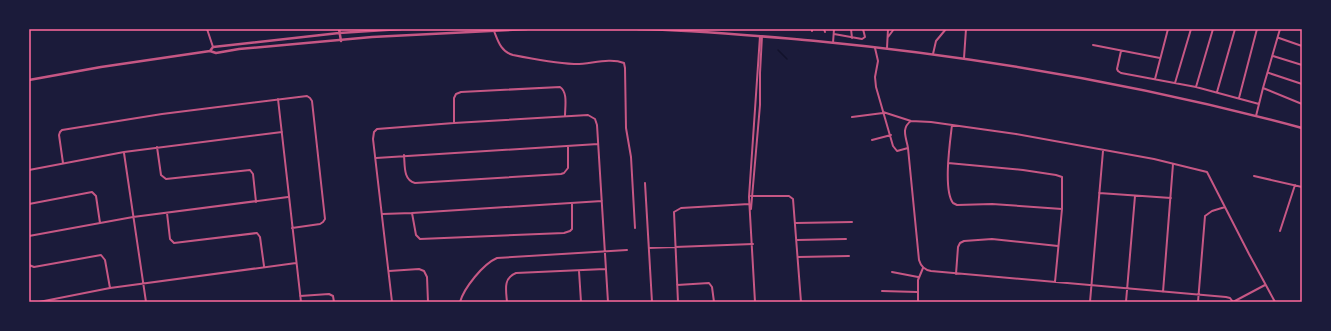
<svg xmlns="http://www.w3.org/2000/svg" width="1331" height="331" font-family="'DM Sans',sans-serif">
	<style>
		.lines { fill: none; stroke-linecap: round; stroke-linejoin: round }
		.stream { stroke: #12122b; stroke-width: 1.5 }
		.minor { stroke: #c65784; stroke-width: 2 }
		.tertiary { stroke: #c65784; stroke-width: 2.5 }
		.neatline { fill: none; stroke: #ff6b9d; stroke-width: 1.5 }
	</style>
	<rect width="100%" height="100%" fill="#1b1b3a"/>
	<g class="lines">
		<path class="stream" d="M 778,50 L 787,59"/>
		<path class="minor" d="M 207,29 L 213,47
			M 812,29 L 812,31
			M 824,29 L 825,32
			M 851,29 L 852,38
			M 494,31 C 498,41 501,52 513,55 C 533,59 554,63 574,64 C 588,65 609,57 624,63 L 625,68 L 626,128 L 631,157 L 635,228
			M 834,34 L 862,39 L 865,37 L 863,29
			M 888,37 L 894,29
			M 1279,38 L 1302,46
			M 833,43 L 834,29
			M 1093,45 L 1160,58
			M 875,48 L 878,61 L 875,77 L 876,87 L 893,146 L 897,151 L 908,148
			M 887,48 L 888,29
			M 1121,51 L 1117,69 L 1118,71 L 1121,73 L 1196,87 L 1259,104
			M 933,54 L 936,41 L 946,29
			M 1273,56 L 1302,65
			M 964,58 L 966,29
			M 1269,73 L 1302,84
			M 1155,79 L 1168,29
			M 1175,83 L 1191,29
			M 1196,87 L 1213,29
			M 1263,88 L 1302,104
			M 1217,92 L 1235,29
			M 1239,98 L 1257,29
			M 278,99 L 301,302
			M 883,112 L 911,121 L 931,122 L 1016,134 L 1154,159 L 1207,172 L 1249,254 L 1275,302
			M 1256,116 L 1263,88 L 1280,29
			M 852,117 L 883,113
			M 911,121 C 901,128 906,137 908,148 L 919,260 C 921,267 925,270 931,271 L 1226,297 L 1230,298 L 1233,302
			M 454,123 L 454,98 L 456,94 L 461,92 L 560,87 C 568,92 565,107 565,116
			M 952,125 C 950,142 943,190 953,203 L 957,205 L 992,204 L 1062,209
			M 872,140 L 891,135
			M 157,147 L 161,175 L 166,179 L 250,170 L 253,174 L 256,202
			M 124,153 L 146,302
			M 404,155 C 405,165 403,180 415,183 L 561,174 L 564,173 L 568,168 L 568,146
			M 376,158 L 598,144
			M 63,163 L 59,135 L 60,132 L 62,130 L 162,114 L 307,96 L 310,98 L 312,101 L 325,219 L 323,222 L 320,224 L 292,228
			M 948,163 L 1023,170 L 1056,175 L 1062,177 L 1062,209 L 1055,282
			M 29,170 L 124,152 L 282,132
			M 1254,176 L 1302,187
			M 645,183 L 652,302
			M 1099,193 L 1171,198
			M 751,196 L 789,196 L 793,199 L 801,302
			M 29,204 L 92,192 L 96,196 L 100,223
			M 751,209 L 760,105 L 760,73 L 762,36
			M 167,213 L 170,239 L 174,243 L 257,233 L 260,237 L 264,266
			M 412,213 L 416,235 L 420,239 L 564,233 L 570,231 L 572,229 L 572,204
			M 382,214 L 412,213 L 602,201
			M 796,223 L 852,222
			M 1280,231 L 1295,185
			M 29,236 L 133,217 L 288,197
			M 797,240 L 846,239
			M 649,248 L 753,244
			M 798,257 L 849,256
			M 29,265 L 34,267 L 101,255 L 105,260 L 110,288
			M 389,271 L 419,269 L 424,271 L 427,277 L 428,302
			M 579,271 L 581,302
			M 892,272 L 918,277
			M 956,274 L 958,247 L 960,243 L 964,241 L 992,239 L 1058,246
			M 677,285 L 709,283 L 712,287 L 714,302
			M 882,291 L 917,292
			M 1163,292 L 1173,164
			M 300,296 L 329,294 L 333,296 L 334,302
			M 39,302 L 110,288 L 296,263
			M 392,302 L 373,139 L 374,132 L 377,129 L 454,123 L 588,115 L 595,119 L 597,125 L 608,302
			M 460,302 C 464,288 483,264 497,258 L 627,250
			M 507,302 C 506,290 503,278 516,273 L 605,269
			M 678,302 L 674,212 L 681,208 L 749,204
			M 755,302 L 749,197 L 760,36
			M 918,302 L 918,280 L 923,268
			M 1090,302 L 1103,151
			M 1126,302 L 1135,196
			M 1198,302 L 1205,216 L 1212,211 L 1225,207
			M 1233,302 L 1265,285"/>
		<path class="tertiary" d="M 339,29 L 341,41
			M 638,29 C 697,30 757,36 816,41 C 981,57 1143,85 1302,128
			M 210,51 L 213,47 L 339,33 L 401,29
			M 29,80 L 101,67 L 210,51 L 216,53 L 239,49 L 372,37 L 527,29"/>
	</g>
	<rect width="1331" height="331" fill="none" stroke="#1b1b3a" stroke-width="60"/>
	<rect x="30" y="30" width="1271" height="271" class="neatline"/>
</svg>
